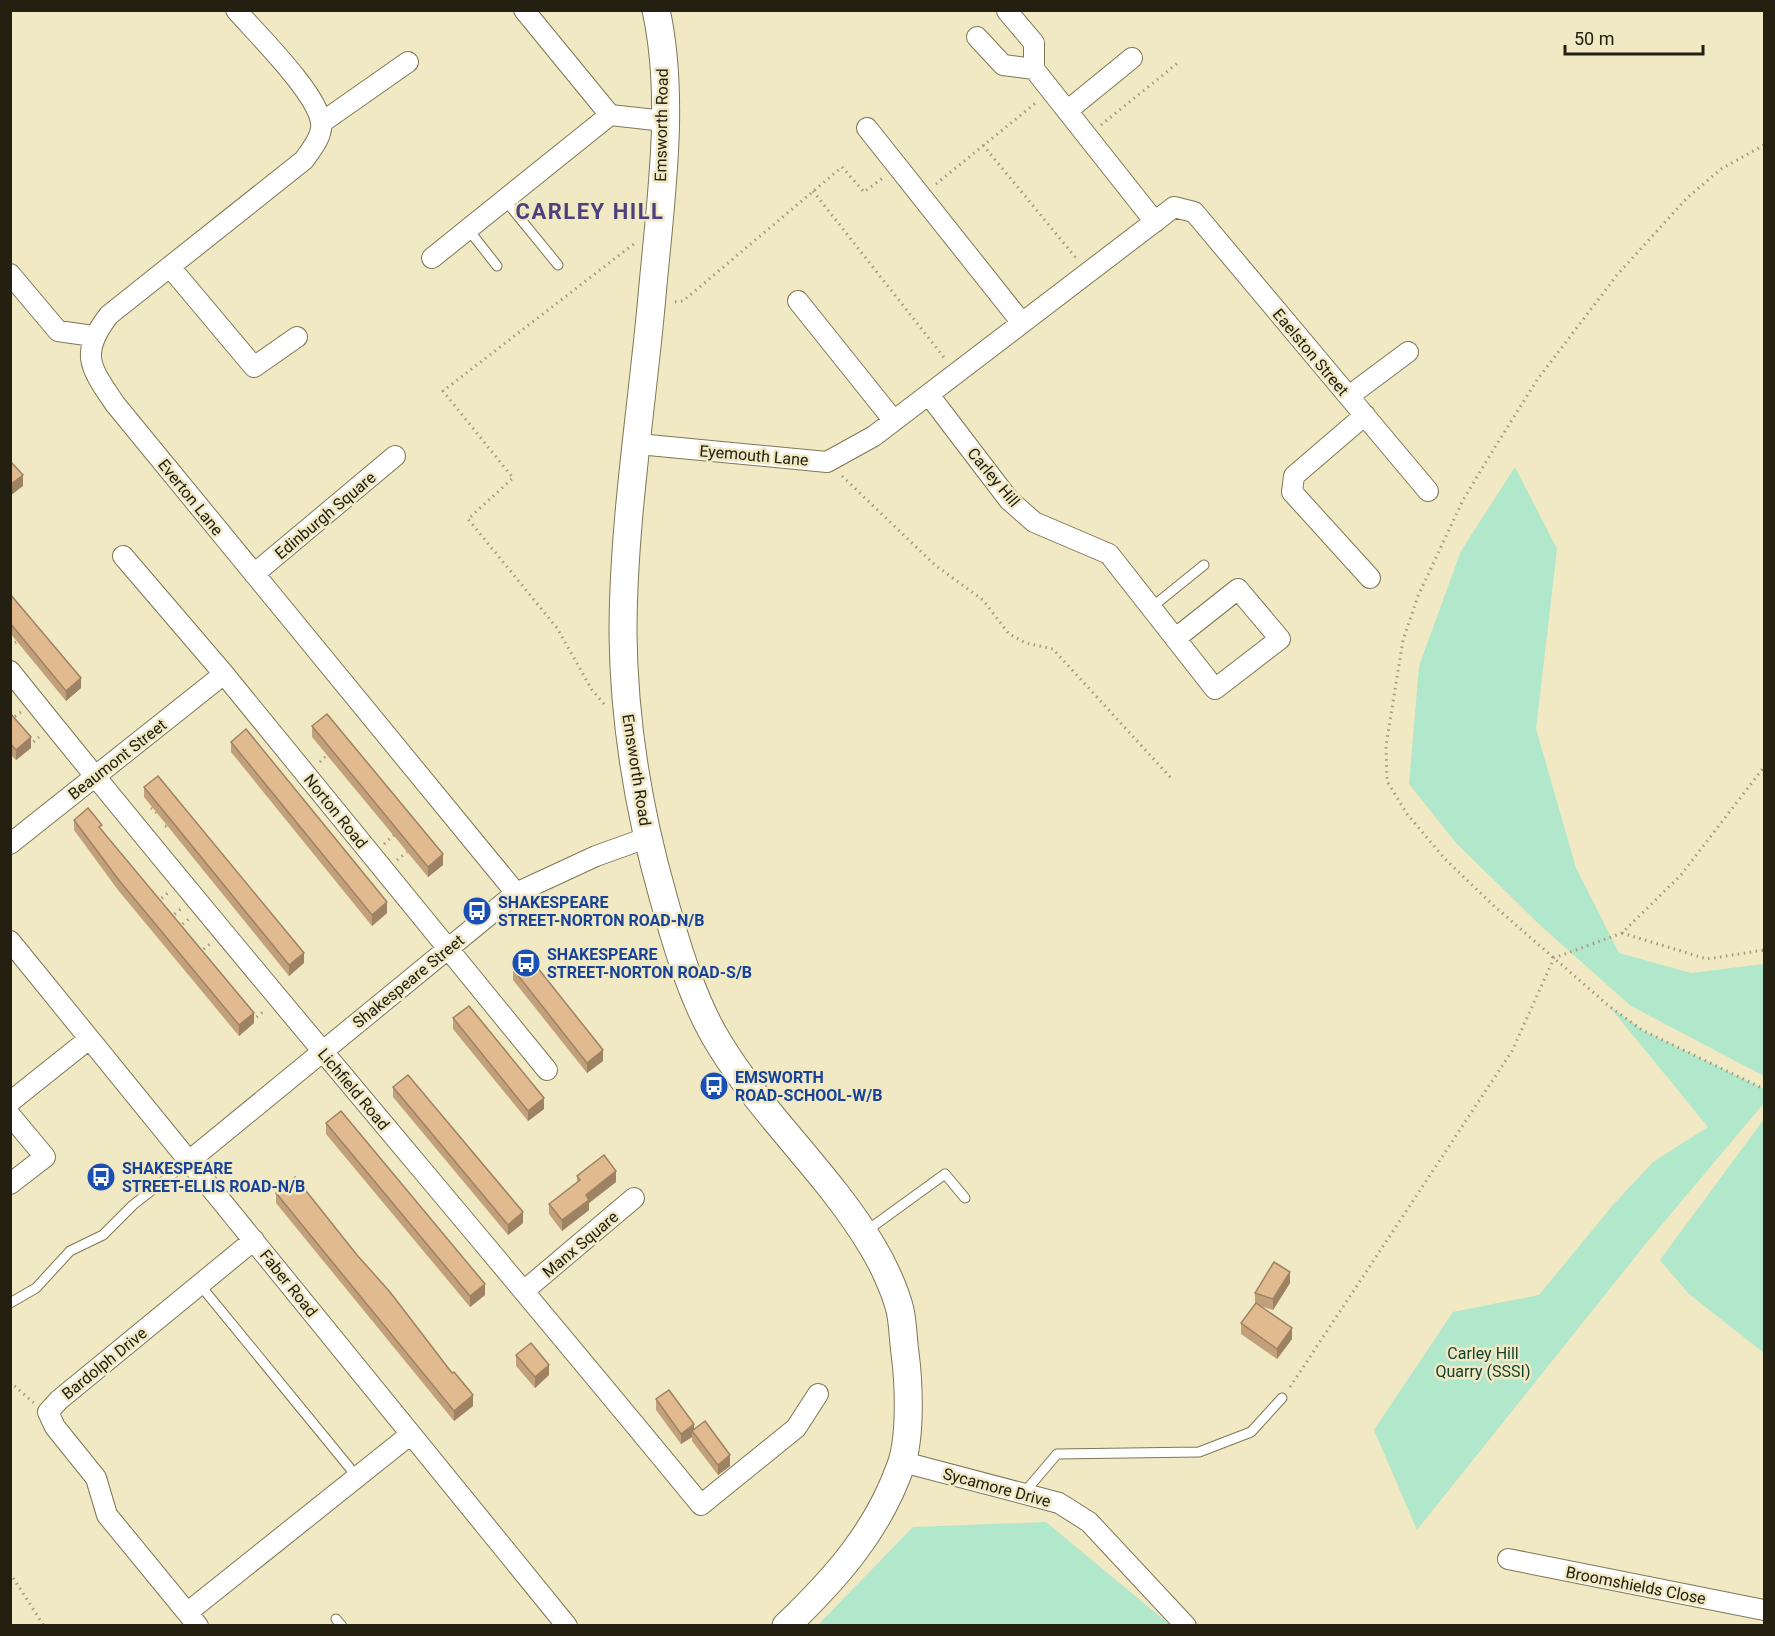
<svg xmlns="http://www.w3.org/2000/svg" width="1775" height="1636" font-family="Roboto,sans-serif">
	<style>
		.green { fill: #b1e7cb }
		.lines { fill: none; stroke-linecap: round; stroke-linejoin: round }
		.lane-casing { stroke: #7e7756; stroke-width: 11 }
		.street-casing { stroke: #7e7756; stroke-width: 22 }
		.secondary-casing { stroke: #7e7756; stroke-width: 29 }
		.path { stroke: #a29b7f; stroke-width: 3; stroke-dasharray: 1.5 4.5; stroke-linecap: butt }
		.lane { stroke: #fff; stroke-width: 9 }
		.street { stroke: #fff; stroke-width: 20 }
		.secondary { stroke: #fff; stroke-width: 27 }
		.wall { fill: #c2a07b }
		.shaded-wall { fill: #9e8264 }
		.building { fill: #e1ba8f; stroke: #9e8264; stroke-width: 1.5 }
		.labels { text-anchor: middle; stroke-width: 5; stroke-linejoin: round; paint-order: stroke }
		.street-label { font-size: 16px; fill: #232012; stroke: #f1e8c4 }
		.transit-label { font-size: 16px; font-weight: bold; fill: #164399; stroke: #f1e8c4; text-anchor: start }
		.park-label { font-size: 16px; fill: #13422f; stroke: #f1e8c4 }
		.district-label { font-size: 22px; font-weight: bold; letter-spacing: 1.5px; fill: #4e407d; stroke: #f1e8c4 }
	</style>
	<rect width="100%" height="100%" fill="#f1e8c4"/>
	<path class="green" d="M 1515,467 L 1557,549 L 1536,729 L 1576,868 L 1619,953 L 1691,973 L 1764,964 L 1764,1076 L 1631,1006 L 1540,925 L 1457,844 L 1409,784 L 1419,666 L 1461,551 Z
		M 1609,1006 L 1642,1030 L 1764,1089 L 1764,1103 L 1648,1241 L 1417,1530 L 1374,1430 L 1453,1312 L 1539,1295 L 1613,1205 L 1653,1162 L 1708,1127 Z
		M 1764,1119 L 1764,1353 L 1689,1294 L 1660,1260 Z
		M 1046,1522 L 1169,1624 L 818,1625 L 913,1527 Z"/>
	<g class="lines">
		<g class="lane-casing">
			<path id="lane" d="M 505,200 L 558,265
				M 468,229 L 497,266
				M 1152,607 L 1204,565
				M 865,1232 L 945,1174 L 965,1198
				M 200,1285 L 358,1478
				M 10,1303 L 36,1288 L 70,1251 L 103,1235 L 133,1205 L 189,1161
				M 1023,1494 L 1057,1454 L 1199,1452 L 1251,1432 L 1282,1398
				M 336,1619 L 342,1626"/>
		</g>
		<g class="street-casing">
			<path id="street" d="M 236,10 C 257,34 318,94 321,123 C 323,136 311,150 304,160 L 109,315 C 79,354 90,367 115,404 L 516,893
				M 524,10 L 610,115 L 665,121
				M 1007,11 L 1034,43 L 1034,69
				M 977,37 L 1003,65 L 1034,69 L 1155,222
				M 1067,111 L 1132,58
				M 321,123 L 408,62
				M 867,128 L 1022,323
				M 432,258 L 610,115
				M 170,267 L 254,367 L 297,337
				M 10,274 L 58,331 L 93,336
				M 798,301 L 894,421
				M 929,395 L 1009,500 L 1034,522 L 1109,554 L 1215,689 L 1280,639 L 1238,589 L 1176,638
				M 1349,396 L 1408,352
				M 1365,415 L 1294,476 L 1292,492 L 1370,578
				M 638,444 L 827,462 L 874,436 L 1174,207 L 1194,212 L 1428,491
				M 123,556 L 224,674 L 547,1070
				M 254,574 L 395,456
				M 10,671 C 236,953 472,1226 701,1505 L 796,1428 L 818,1394
				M 10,844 L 224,674
				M 10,941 L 567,1626
				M 10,1102 L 89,1039
				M 10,1115 L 45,1157 L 10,1184
				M 189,1161 L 516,893 L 596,856 L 649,837
				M 525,1290 L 634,1198
				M 903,1462 L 1059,1503 L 1089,1522 L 1186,1626
				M 1508,1559 L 1764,1610
				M 188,1612 L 411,1434
				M 198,1626 L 107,1515 L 96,1478 L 55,1427 L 48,1412 L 59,1400 L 254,1240"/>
		</g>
		<g class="secondary-casing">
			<path id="secondary" d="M 656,10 C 676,100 660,205 652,296 C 642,408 623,522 623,634 C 624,724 639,813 664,900 C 677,947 694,1004 720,1045 C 764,1117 829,1174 872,1246 C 883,1264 895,1290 900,1310 C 903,1323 903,1339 905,1353 C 909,1383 911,1437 901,1465 C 878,1531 835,1579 786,1626"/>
		</g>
		<path class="path" d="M 1101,125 L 1179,62
			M 983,145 L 1076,258
			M 1764,145 L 1721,169 L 1687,198 L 1617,275 L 1537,380 L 1495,447 L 1463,500 L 1418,596 L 1403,640 L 1386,746 L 1387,781 L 1407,814 L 1445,859 L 1493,905 L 1609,1006 L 1642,1030 L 1764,1089
			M 936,184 L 1038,101
			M 813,191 L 946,360
			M 675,302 L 683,301 L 842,167 L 864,192 L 884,177
			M 842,476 L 935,565 L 983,600 L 1009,634 L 1026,643 L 1053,649 L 1171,778
			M 10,646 L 16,642
			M 604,704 L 592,690 L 557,628 L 468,519 L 513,478 L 443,391 L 635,243
			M 10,720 L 21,712
			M 29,746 L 39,737
			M 320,762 L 327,755
			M 151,808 L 159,815
			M 165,826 L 168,827
			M 384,844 L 394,835
			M 397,860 L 407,852
			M 157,902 L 168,893
			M 170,918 L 181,909
			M 178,928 L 189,919
			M 1622,933 L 1707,959 L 1764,950
			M 199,953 L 210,944
			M 252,1021 L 265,1010
			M 10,1382 L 34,1403
			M 1290,1387 L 1512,1051 L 1554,958 L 1622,933 L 1681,875 L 1764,767
			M 10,1573 L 44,1626"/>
		<use href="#lane" class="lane"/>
		<use href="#street" class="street"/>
		<use href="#secondary" class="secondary"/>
	</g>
	<path class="wall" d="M 10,594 L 81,688 L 66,701 L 10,633 Z
		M 10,713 L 31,748 L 16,760 L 10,754 Z
		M 312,726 L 443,865 L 428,877 L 312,737 Z
		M 231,742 L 387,913 L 372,926 L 231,752 Z
		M 144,787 L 304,963 L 289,976 L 144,797 Z
		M 74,820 L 102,830 L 254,1023 L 239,1036 L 118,890 L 74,830 Z
		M 513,969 L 603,1061 L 587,1073 L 513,980 Z
		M 453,1018 L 544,1109 L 528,1121 L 453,1029 Z
		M 393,1087 L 523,1223 L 508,1235 L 393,1097 Z
		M 326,1123 L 485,1295 L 470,1307 L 326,1134 Z
		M 577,1176 L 616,1182 L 589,1203 L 589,1210 L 562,1231 L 549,1214 L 549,1204 L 577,1182 Z
		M 276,1193 L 473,1406 L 454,1421 L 276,1203 Z
		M 1290,1283 L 1273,1310 L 1260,1306 L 1292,1339 L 1277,1359 L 1241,1334 L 1241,1323 L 1255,1304 L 1255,1293 Z
		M 516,1355 L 549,1375 L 535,1388 L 516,1366 Z
		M 656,1399 L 694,1429 L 730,1466 L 718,1475 L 692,1441 L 692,1437 L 681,1444 L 656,1410 Z"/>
	<path class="shaded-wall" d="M 23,475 L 23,486 L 10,496 L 10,485 Z
		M 81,678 L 81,688 L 66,701 L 66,691 Z
		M 31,737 L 31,748 L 16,760 L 16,750 Z
		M 443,854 L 443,865 L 428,877 L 428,867 Z
		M 387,902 L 387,913 L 372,926 L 372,915 Z
		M 304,953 L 304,963 L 289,976 L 289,965 Z
		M 254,1013 L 254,1023 L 239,1036 L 239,1025 Z
		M 603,1050 L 603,1061 L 587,1073 L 587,1063 Z
		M 544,1098 L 544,1109 L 528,1121 L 528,1111 Z
		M 616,1171 L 616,1182 L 589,1203 L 589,1210 L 562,1231 L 562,1220 L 586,1195 Z
		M 523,1212 L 523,1223 L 508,1235 L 508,1225 Z
		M 1290,1272 L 1290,1283 L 1273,1310 L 1273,1299 Z
		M 485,1284 L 485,1295 L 470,1307 L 470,1296 Z
		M 1292,1328 L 1292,1339 L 1277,1359 L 1277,1349 Z
		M 549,1365 L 549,1375 L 535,1388 L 535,1377 Z
		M 473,1395 L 473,1406 L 454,1421 L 454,1411 Z
		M 694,1424 L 694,1434 L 692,1431 L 692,1437 L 681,1444 L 681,1434 Z
		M 730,1455 L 730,1466 L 718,1475 L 718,1465 Z"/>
	<path class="building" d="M 10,461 L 23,475 L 10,485 Z
		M 10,594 L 81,678 L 66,691 L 10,623 Z
		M 10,713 L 31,737 L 16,750 L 10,743 Z
		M 327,714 L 443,854 L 428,867 L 312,726 Z
		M 246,729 L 387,902 L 372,915 L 231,742 Z
		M 158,776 L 304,953 L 289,965 L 144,787 Z
		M 88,808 L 102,825 L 99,827 L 254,1013 L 239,1025 L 118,879 L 74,820 Z
		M 529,957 L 603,1050 L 587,1063 L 513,969 Z
		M 469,1006 L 544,1098 L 528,1111 L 453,1018 Z
		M 408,1075 L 523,1212 L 508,1225 L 393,1087 Z
		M 341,1111 L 485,1284 L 470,1296 L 326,1123 Z
		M 604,1155 L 616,1171 L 586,1195 L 589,1200 L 562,1220 L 549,1204 L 580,1180 L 577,1176 Z
		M 295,1177 L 357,1255 L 390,1292 L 452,1373 L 454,1372 L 473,1395 L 454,1411 L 276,1193 Z
		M 1274,1262 L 1290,1272 L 1273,1299 L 1255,1293 Z
		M 1256,1303 L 1292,1328 L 1277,1349 L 1241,1323 Z
		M 531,1343 L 549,1365 L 535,1377 L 516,1355 Z
		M 669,1390 L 694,1424 L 681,1434 L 656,1399 Z
		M 705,1421 L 730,1455 L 718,1465 L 692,1431 Z"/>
	<defs>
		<g id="bus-disc" transform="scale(1.5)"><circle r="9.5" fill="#1a4fb4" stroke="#f1e8c4"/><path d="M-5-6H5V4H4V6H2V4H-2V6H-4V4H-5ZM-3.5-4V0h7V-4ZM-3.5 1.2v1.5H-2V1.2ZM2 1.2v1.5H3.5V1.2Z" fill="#fff"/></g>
	</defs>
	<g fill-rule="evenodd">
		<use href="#bus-disc" x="477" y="911"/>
		<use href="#bus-disc" x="526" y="963"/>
		<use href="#bus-disc" x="714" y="1086"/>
		<use href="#bus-disc" x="101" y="1177"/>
	</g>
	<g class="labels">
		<g class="street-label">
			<text transform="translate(661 125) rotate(-89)" y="6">Emsworth Road</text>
			<text transform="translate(1311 352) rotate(50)" y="6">Eaelston Street</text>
			<text transform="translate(754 455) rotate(5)" y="6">Eyemouth Lane</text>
			<text transform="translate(994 477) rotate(50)" y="6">Carley Hill</text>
			<text transform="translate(191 497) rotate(51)" y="6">Everton Lane</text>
			<text transform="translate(325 515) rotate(-40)" y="6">Edinburgh Square</text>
			<text transform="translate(117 759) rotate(-38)" y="6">Beaumont Street</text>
			<text transform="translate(637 770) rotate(81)" y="6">Emsworth Road</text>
			<text transform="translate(336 811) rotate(51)" y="6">Norton Road</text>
			<text transform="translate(408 981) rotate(-39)" y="6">Shakespeare Street</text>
			<text transform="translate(354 1089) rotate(50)" y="6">Lichfield Road</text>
			<text transform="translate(580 1244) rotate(-40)" y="6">Manx Square</text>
			<text transform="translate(289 1283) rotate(51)" y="6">Faber Road</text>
			<text transform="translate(104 1363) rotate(-39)" y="6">Bardolph Drive</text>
			<text transform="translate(997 1487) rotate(15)" y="6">Sycamore Drive</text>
			<text transform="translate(1636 1585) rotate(11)" y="6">Broomshields Close</text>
		</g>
		<g class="transit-label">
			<text x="498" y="908">SHAKESPEARE<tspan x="498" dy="18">STREET-NORTON ROAD-N/B</tspan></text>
			<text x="547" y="960">SHAKESPEARE<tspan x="547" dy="18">STREET-NORTON ROAD-S/B</tspan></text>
			<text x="735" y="1083">EMSWORTH<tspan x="735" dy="18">ROAD-SCHOOL-W/B</tspan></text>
			<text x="122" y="1174">SHAKESPEARE<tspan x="122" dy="18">STREET-ELLIS ROAD-N/B</tspan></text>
		</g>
		<g class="park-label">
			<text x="1483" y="1359">Carley Hill<tspan x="1483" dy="18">Quarry (SSSI)</tspan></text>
		</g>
		<g class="district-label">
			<text x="590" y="219">CARLEY HILL</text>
		</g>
	</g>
	<rect width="1775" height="1636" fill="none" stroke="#232012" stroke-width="24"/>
	<path d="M1565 45v9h138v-9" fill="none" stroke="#232012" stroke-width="3"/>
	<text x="1574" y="45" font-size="18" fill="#232012" stroke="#f1e8c4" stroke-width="4.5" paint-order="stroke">50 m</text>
</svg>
